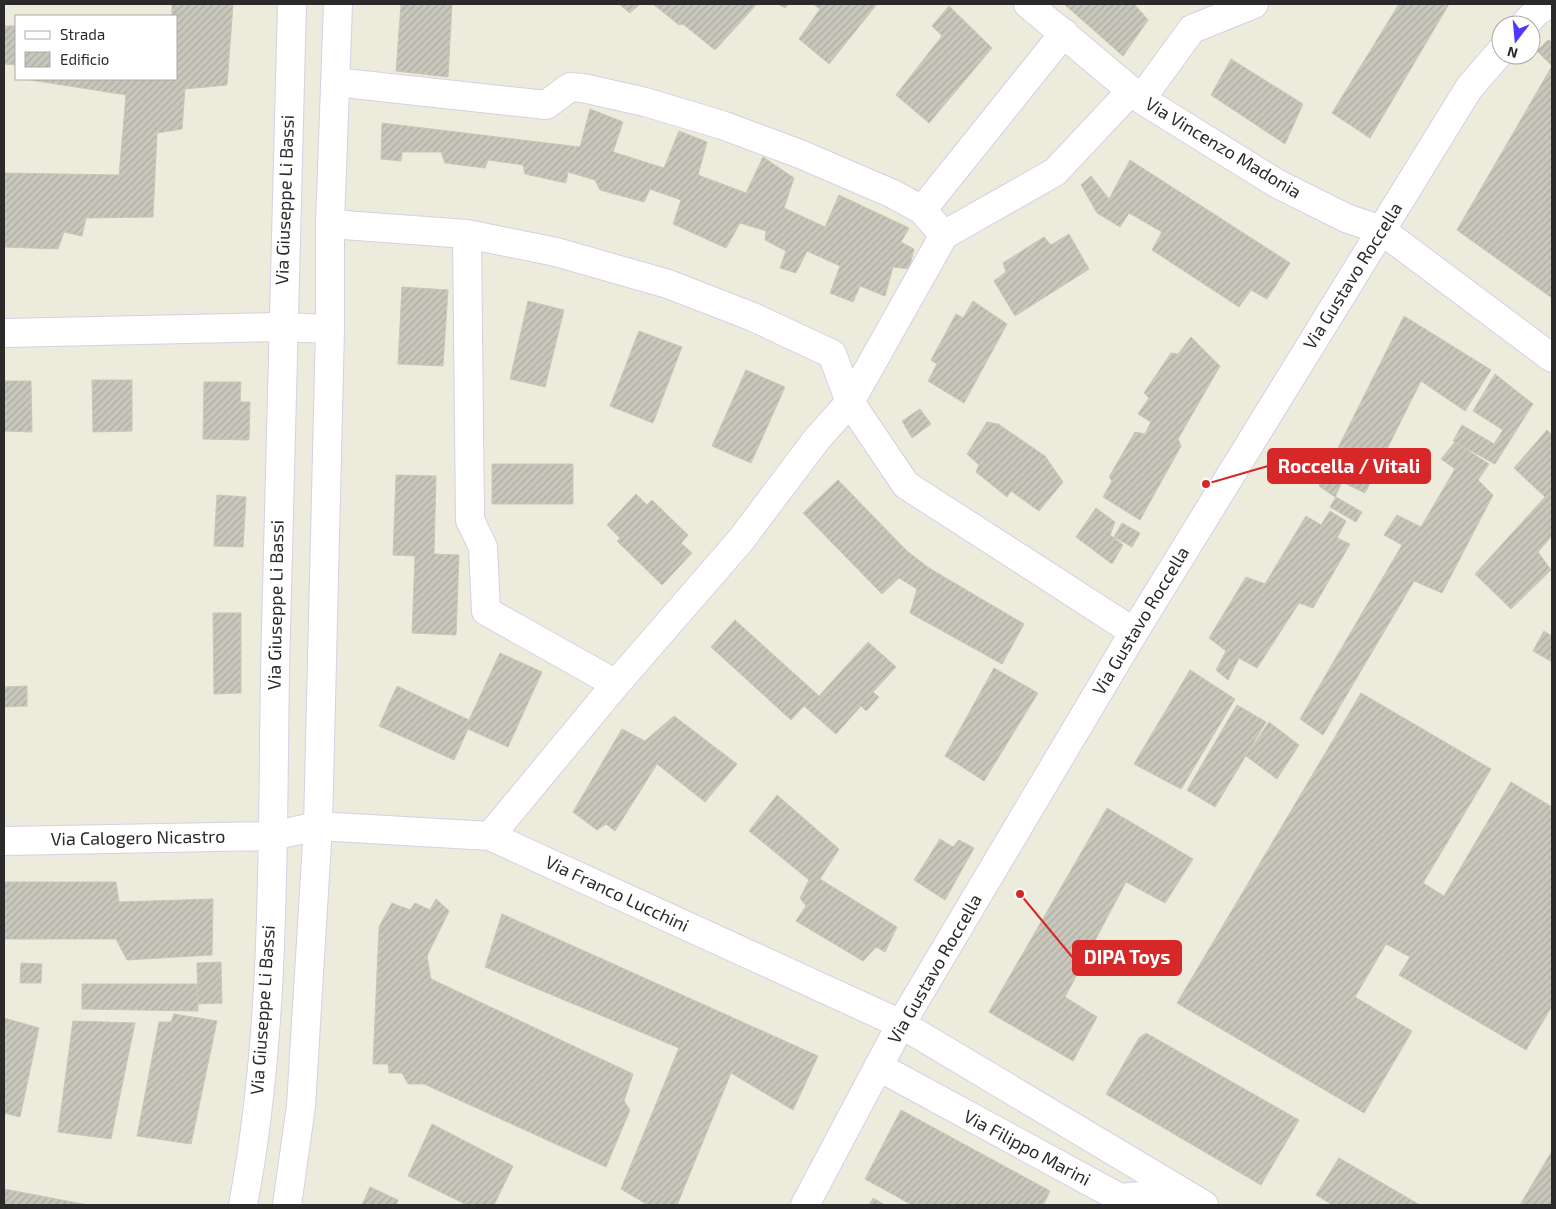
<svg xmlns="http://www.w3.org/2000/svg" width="1556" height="1209" font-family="'Exo 2',sans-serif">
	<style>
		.building { fill: url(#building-hatch); stroke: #c9c7b5 }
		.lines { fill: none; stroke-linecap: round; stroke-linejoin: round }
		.minor-casing { stroke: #d3d1e4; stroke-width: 30 }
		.tertiary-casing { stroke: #d3d1e4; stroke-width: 30 }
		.minor { stroke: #fff; stroke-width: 28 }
		.tertiary { stroke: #fff; stroke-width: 28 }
		.labels { text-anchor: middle; stroke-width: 4.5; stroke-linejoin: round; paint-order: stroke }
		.street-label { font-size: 18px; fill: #2a2a2a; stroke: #fff }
		.leader { fill: none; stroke: #d62828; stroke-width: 2 }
		.callout-dot { fill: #d62828; stroke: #fff; stroke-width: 2 }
		.callout { fill: #d62828; stroke: #d62828; stroke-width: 2 }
		.callout-label { font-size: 19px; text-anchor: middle; font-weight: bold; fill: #fff }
	</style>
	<defs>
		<pattern id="building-hatch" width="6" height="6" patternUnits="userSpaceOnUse" patternTransform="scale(1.25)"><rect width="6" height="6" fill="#c8c7bb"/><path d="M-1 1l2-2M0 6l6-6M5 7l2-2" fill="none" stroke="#acaba1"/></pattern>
	</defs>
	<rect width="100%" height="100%" fill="#edebdc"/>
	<path class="building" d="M 172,4 L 233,4 L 227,85 L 185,89 L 182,129 L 157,133 L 153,217 L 86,218 L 82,236 L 64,232 L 58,249 L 4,247 L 4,173 L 119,175 L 126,95 L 25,79 L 176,79 L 176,16 L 172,16 Z
		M 401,4 L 452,4 L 448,77 L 396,71 Z
		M 619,4 L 640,4 L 630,13 Z
		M 653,4 L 757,4 L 715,50 L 683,24 L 679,25 Z
		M 778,4 L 789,4 L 785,8 Z
		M 813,4 L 877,4 L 829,64 L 799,39 L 820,9 Z
		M 1064,4 L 1134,4 L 1148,20 L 1123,56 Z
		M 1399,4 L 1449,4 L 1370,138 L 1332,113 Z
		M 949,6 L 992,48 L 929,123 L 896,95 L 942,36 L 932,26 Z
		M 4,26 L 16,26 L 16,65 L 4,64 Z
		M 1548,40 L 1552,42 L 1552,298 L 1457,230 L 1552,66 L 1537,51 Z
		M 1231,59 L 1303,104 L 1285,144 L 1211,95 Z
		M 590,109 L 623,122 L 613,152 L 664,168 L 679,131 L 707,142 L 698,175 L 746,193 L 763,157 L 794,178 L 784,208 L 825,227 L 839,195 L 909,228 L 901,242 L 914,249 L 909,269 L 893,267 L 885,296 L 860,286 L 853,302 L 830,293 L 840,266 L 807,251 L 796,273 L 780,268 L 786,251 L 765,240 L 766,231 L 740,223 L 726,248 L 673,224 L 681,200 L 650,189 L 644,202 L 600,190 L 595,180 L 568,172 L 566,183 L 525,174 L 523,165 L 488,160 L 485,168 L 445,163 L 441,152 L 402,152 L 401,161 L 381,159 L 382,123 L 580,147 Z
		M 1130,160 L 1290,263 L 1267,299 L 1251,290 L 1239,307 L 1152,250 L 1162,232 L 1129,213 L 1120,227 L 1097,213 L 1081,185 L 1091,176 L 1109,199 Z
		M 1069,234 L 1089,269 L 1015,316 L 994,281 L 1006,272 L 1003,263 L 1044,237 L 1051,245 Z
		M 402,287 L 448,290 L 443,366 L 398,364 Z
		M 528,301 L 564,310 L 545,387 L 510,379 Z
		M 973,301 L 1007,324 L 964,403 L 928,381 L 937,364 L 931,360 L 956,314 L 963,318 Z
		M 1404,316 L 1491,370 L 1465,411 L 1421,381 L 1365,493 L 1342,482 L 1335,497 L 1319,486 Z
		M 639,331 L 682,347 L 653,423 L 610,406 Z
		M 1191,337 L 1220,366 L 1178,439 L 1181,446 L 1140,520 L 1103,497 L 1112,481 L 1109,477 L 1135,432 L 1145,434 L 1151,422 L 1138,414 L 1149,398 L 1144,393 L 1171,353 L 1178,354 Z
		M 746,370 L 785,387 L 751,463 L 712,446 Z
		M 1495,374 L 1533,404 L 1495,464 L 1453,441 L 1462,425 L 1494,444 L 1503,430 L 1473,411 Z
		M 92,380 L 132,380 L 132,431 L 93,432 Z
		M 4,381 L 31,381 L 32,432 L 4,431 Z
		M 204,382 L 241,382 L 240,402 L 250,402 L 249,440 L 203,439 Z
		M 920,409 L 931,424 L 912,438 L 902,421 Z
		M 987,422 L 998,424 L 1045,456 L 1063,482 L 1039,511 L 1011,491 L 1007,497 L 976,472 L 979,465 L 967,454 Z
		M 1547,430 L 1552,435 L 1552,536 L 1538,552 L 1551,570 L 1511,609 L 1475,574 L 1545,497 L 1514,468 Z
		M 1455,442 L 1489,464 L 1478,480 L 1493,495 L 1442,593 L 1414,581 L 1323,735 L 1300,719 L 1402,545 L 1384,535 L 1397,515 L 1421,527 L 1455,469 L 1441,459 Z
		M 492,464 L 573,464 L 573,504 L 492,504 Z
		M 396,475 L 436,476 L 434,554 L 459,555 L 456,635 L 412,633 L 415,556 L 393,555 Z
		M 838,480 L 907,551 L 929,568 L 1024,624 L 1002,664 L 910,613 L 917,589 L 899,578 L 882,594 L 803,513 Z
		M 636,494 L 647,505 L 652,500 L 688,535 L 681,543 L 692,553 L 662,585 L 617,541 L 620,538 L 607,525 Z
		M 217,495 L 246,497 L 243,547 L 214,546 Z
		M 1336,497 L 1362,512 L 1356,522 L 1330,507 Z
		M 1096,508 L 1115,522 L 1110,535 L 1123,545 L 1112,564 L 1076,537 Z
		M 1330,511 L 1346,521 L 1337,538 L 1350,544 L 1313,608 L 1299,603 L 1257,668 L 1239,658 L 1228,680 L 1216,670 L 1226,651 L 1209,638 L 1246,577 L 1265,584 L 1306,516 L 1321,525 Z
		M 1122,523 L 1140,533 L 1132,547 L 1114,537 Z
		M 213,613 L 241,613 L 241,693 L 214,694 Z
		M 735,620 L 819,696 L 868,642 L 896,667 L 873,692 L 879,697 L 866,711 L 861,706 L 836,734 L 804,706 L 791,720 L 711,647 Z
		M 1544,631 L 1552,636 L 1552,662 L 1533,651 Z
		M 500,653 L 542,672 L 508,747 L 468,729 L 454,760 L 379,726 L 397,686 L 469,720 Z
		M 994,668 L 1038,693 L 984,781 L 945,756 Z
		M 1190,670 L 1235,699 L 1181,789 L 1134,764 Z
		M 27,686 L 27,706 L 4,707 L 4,687 Z
		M 1361,693 L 1491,769 L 1423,883 L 1444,896 L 1511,782 L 1552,807 L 1552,1006 L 1526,1050 L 1399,975 L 1410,957 L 1386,944 L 1355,997 L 1412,1031 L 1364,1113 L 1177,1003 Z
		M 1237,705 L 1266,722 L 1215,807 L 1187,790 Z
		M 674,716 L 737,764 L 705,802 L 657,764 L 615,831 L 606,824 L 597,830 L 573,812 L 622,729 L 645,741 Z
		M 1269,722 L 1299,745 L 1277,779 L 1246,756 Z
		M 777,795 L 839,849 L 820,879 L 897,927 L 885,952 L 876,947 L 863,961 L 796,921 L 806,906 L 800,898 L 809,880 L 749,831 Z
		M 1107,808 L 1193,859 L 1165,903 L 1126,882 L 1065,997 L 1097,1017 L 1073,1061 L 989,1012 Z
		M 940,839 L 953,847 L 959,840 L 974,848 L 945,900 L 914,880 Z
		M 4,882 L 116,882 L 119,902 L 213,899 L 212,955 L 127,960 L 116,939 L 4,939 Z
		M 436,899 L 449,911 L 427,956 L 431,979 L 633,1074 L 624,1101 L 630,1110 L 606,1167 L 424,1084 L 408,1084 L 402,1073 L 389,1073 L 388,1064 L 373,1064 L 379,927 L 392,903 L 410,910 L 415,903 L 430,910 Z
		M 502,914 L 818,1056 L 793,1110 L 731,1073 L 677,1205 L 648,1205 L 621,1189 L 679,1048 L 485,967 Z
		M 221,962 L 222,1003 L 198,1004 L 197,963 Z
		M 21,963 L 42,964 L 41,983 L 20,983 Z
		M 82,984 L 197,984 L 198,1011 L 82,1009 Z
		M 174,1014 L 217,1021 L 191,1144 L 137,1136 L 159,1022 L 171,1022 Z
		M 4,1018 L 39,1028 L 20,1117 L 4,1113 Z
		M 73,1021 L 135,1023 L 111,1139 L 58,1132 Z
		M 1146,1033 L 1299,1120 L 1261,1185 L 1106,1094 L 1139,1038 Z
		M 901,1110 L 1050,1191 L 1043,1205 L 912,1205 L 865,1179 Z
		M 432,1124 L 513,1166 L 494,1205 L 467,1205 L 408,1176 Z
		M 1552,1151 L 1552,1205 L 1520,1205 Z
		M 1339,1158 L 1420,1205 L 1333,1205 L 1316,1195 Z
		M 370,1187 L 398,1200 L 396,1205 L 362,1205 Z
		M 4,1189 L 88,1205 L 4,1205 Z
		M 873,1198 L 885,1205 L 869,1205 Z"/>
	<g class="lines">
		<g class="minor-casing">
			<path id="minor" d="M 1028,4 L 1141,99 L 1276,183 L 1346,218 L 1381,230 L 1552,358
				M 335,82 L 546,105 L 570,87 L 583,88 L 645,102 L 722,125 L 800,154 L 893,194 L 922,210 L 944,235
				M 1141,99 L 1192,29 L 1254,4
				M 922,210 L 1064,33
				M 330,224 L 467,234 L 556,252 L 668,284 L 753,317 L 832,354 L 850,402 L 906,485 L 1134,632
				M 467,234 L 470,520 L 483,547 L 486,611 L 616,684
				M 4,333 L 281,327 L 330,329
				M 490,836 L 616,684 L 740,541 L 817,439 L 850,402 L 944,235 L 1055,172 L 1131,91
				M 4,841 L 272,836 L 318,826 L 490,836 L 901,1024
				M 243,1205 C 276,1031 272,851 275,675 C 279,451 285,227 292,4
				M 287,1205 L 301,1106 L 318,826 L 330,329 L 330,224 L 338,4"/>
		</g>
		<g class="tertiary-casing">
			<path id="tertiary" d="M 1524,25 L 1536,12 L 1549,4
				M 901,1024 L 1204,1205
				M 879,1067 L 1120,1198 L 1182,1192
				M 805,1205 L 901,1024 L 1134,632 L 1469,88 L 1501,51"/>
		</g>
		<use href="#minor" class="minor"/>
		<use href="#tertiary" class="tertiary"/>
	</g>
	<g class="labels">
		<g class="street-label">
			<text transform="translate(1223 148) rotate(31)" y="6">Via Vincenzo Madonia</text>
			<text transform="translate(285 200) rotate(-88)" y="6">Via Giuseppe Li Bassi</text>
			<text transform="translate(1353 276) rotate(-58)" y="6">Via Gustavo Roccella</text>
			<text transform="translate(276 605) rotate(-89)" y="6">Via Giuseppe Li Bassi</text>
			<text transform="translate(1141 621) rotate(-59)" y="6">Via Gustavo Roccella</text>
			<text transform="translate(138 838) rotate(-1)" y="6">Via Calogero Nicastro</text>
			<text transform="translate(617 894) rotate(25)" y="6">Via Franco Lucchini</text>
			<text transform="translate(935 969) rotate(-60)" y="6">Via Gustavo Roccella</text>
			<text transform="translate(263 1010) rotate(-86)" y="6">Via Giuseppe Li Bassi</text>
			<text transform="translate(1027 1148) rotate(28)" y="6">Via Filippo Marini</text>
		</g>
	</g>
	<path class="leader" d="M1206 484L1268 466M1020 894L1073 958"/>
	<g class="callout-dot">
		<circle cx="1206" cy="484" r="5"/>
		<circle cx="1020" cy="894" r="5"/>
	</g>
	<g class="callout">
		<rect x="1268" y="449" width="162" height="34" rx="5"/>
		<rect x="1073" y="941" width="108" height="34" rx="5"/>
	</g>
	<g class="callout-label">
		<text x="1349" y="473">Roccella / Vitali</text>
		<text x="1127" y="964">DIPA Toys</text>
	</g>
	<rect width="1556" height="1209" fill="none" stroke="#2a2a2a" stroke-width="10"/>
	<rect x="15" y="15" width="162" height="65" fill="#ffffff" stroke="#aaaaaa"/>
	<rect x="25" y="31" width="25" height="8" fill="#ffffff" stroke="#aaaaaa"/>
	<text x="60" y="40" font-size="15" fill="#2a2a2a">Strada</text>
	<rect x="25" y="52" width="25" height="15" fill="url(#building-hatch)" stroke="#aaaaaa"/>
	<text x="60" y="65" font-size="15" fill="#2a2a2a">Edificio</text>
	<g transform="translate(1516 40) rotate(196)"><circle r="24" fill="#ffffff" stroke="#aaaaaa"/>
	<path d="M0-4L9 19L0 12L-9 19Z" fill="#4e37ff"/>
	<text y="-8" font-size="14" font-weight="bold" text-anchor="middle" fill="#2a2a2a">N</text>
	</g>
</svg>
